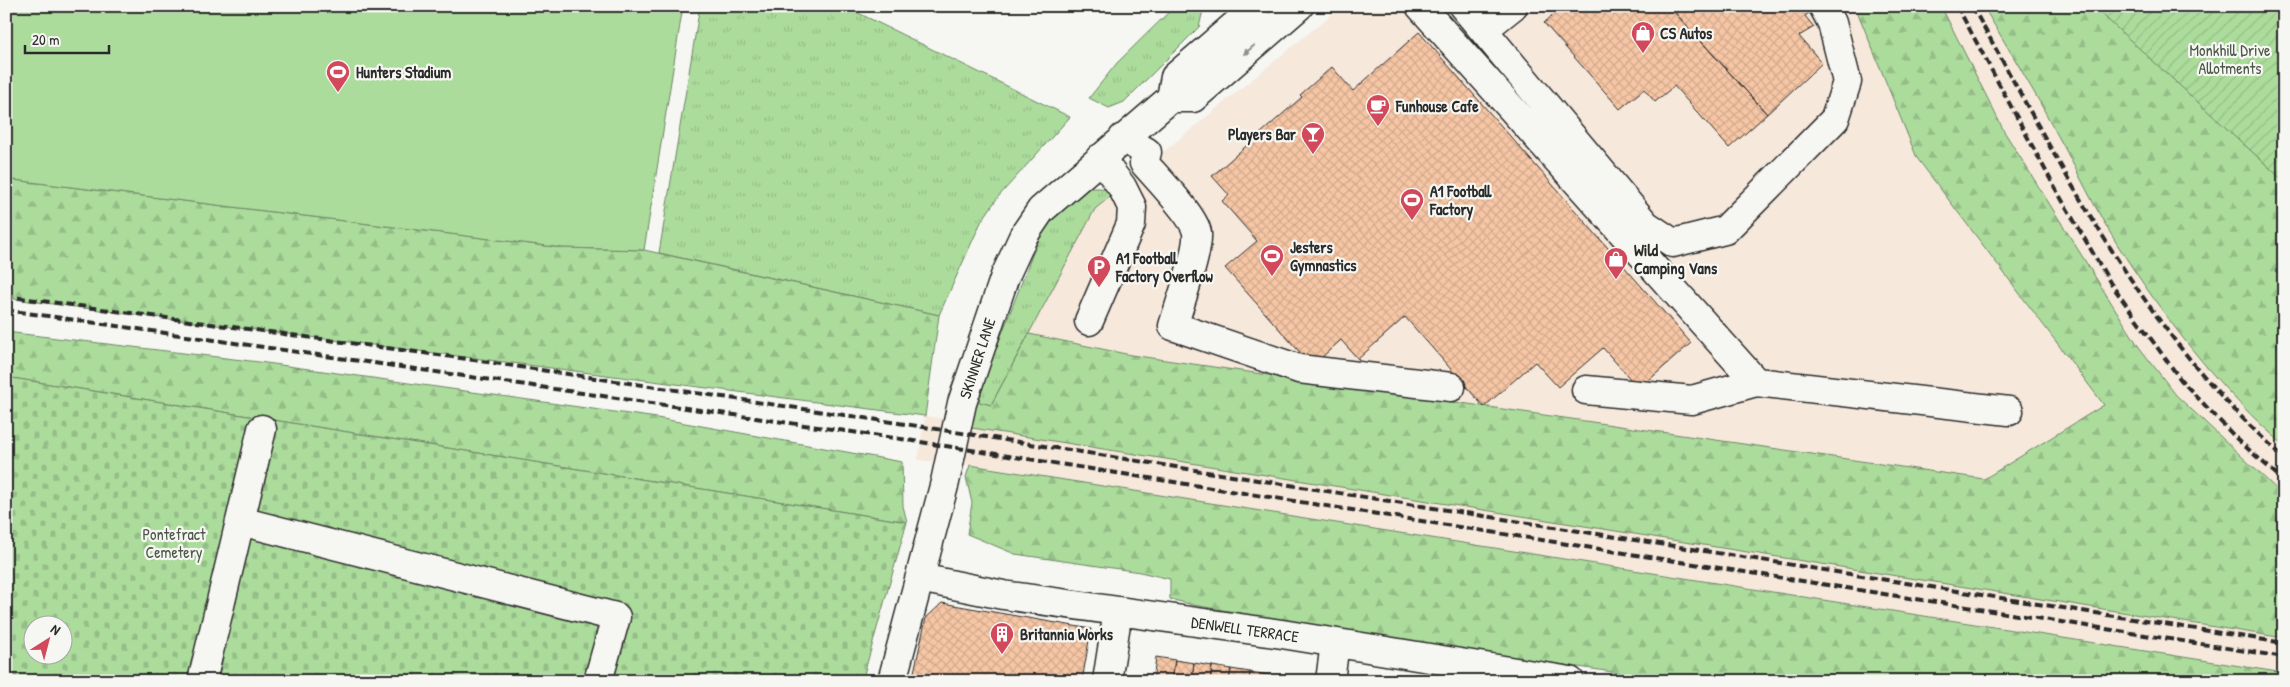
<svg xmlns="http://www.w3.org/2000/svg" width="2290" height="687" font-family="'Patrick Hand',sans-serif">
	<style>
		.built { fill: #f6e8db }
		.grass { fill: url(#grass-tufts); stroke: #6c8464 }
		.forest { fill: url(#forest-firs); stroke: #6c8464 }
		.cemetery { fill: url(#cemetery-stones); stroke: #6c8464; fill-rule: evenodd }
		.garden { fill: url(#garden-furrows); stroke: #6c8464 }
		.pitch { fill: #acdc9c; stroke: #6c8464 }
		.building { fill: url(#building-cross-hatch); stroke: #2b2b2b }
		.lines { fill: none; stroke-linecap: round; stroke-linejoin: round }
		.minor-casing { stroke: #2b2b2b; stroke-width: 31 }
		.minor { stroke: #f6f6f2; stroke-width: 28 }
		.rail { stroke: #2b2b2b; stroke-width: 4; stroke-dasharray: 8 4; stroke-linecap: butt }
		.oneway { fill: #90908e }
		.labels { text-anchor: middle; stroke-width: 4.5; stroke-linejoin: round; paint-order: stroke }
		.poi-label { font-size: 16px; font-weight: bold; fill: #2b2b2b; stroke: #f6f6f2; text-anchor: start }
		.park-label { font-size: 16px; fill: #4b5747; stroke: #f6f6f2 }
		.street-label { font-size: 16px; fill: #2b2b2b; stroke: #f6f6f2 }
	</style>
	<defs>
		<pattern id="grass-tufts" width="24" height="20" patternUnits="userSpaceOnUse" patternTransform="scale(1.25)"><rect width="24" height="20" fill="#acdc9c"/><path d="M3 7l-1-3M5 7V3M7 7l1-3M15 17l-1-3M17 17v-4M19 17l1-3" fill="none" stroke="#94bd87"/></pattern>
		<pattern id="forest-firs" width="22" height="20" patternUnits="userSpaceOnUse" patternTransform="scale(1.25)"><rect width="22" height="20" fill="#acdc9c"/><path d="M5 1l3.5 6h-7zM16 11l3.5 6h-7z" fill="#94bd87"/></pattern>
		<pattern id="cemetery-stones" width="16" height="16" patternUnits="userSpaceOnUse" patternTransform="scale(1.25)"><rect width="16" height="16" fill="#acdc9c"/><path d="M2 7V4a2 2 0 0 1 4 0v3zM10 15v-3a2 2 0 0 1 4 0v3z" fill="#94bd87"/></pattern>
		<pattern id="garden-furrows" width="10" height="10" patternUnits="userSpaceOnUse" patternTransform="scale(1.25)"><rect width="10" height="10" fill="#acdc9c"/><path d="M-1 1l2-2M0 10L10 0M9 11l2-2" fill="none" stroke="#94bd87"/></pattern>
		<pattern id="building-cross-hatch" width="8" height="8" patternUnits="userSpaceOnUse" patternTransform="scale(1.25)"><rect width="8" height="8" fill="#f6c6a5"/><path d="M0 0l8 8M0 8l8-8" fill="none" stroke="#d3aa8e"/></pattern>
	</defs>
	<rect width="100%" height="100%" fill="#f6f6f2"/>
	<filter id="ink" filterUnits="userSpaceOnUse"><feTurbulence type="fractalNoise" baseFrequency=".02" numOctaves="2"/><feDisplacementMap in="SourceGraphic" scale="10" xChannelSelector="R" yChannelSelector="G"/><feConvolveMatrix kernelMatrix="1 2 1 2 8 2 1 2 1" color-interpolation-filters="sRGB"/></filter>
	<g filter="url(#ink)">
		<path class="built" d="M 1342,6 L 1855,6 L 1917,158 L 2104,405 L 1984,479 L 1131,355 L 1029,334 L 1095,208 Z
			M 1941,6 L 2022,6 L 2284,280 L 2284,496 L 2176,395 L 2139,347 L 2005,133 Z
			M 925,416 L 2284,637 L 2284,673 L 970,465 L 918,460 Z"/>
		<path class="grass" d="M 700,6 L 844,6 L 1070,117 L 998,197 L 981,222 L 939,315 L 659,253 Z
			M 1175,6 L 1204,6 L 1199,27 L 1124,102 L 1109,108 L 1089,98 L 1117,63 Z
			M 1079,188 L 1100,188 L 1116,192 L 1095,209 L 991,405 L 976,401 L 1033,253 L 1048,221 Z"/>
		<path class="forest" d="M 1855,6 L 1941,6 L 2005,133 L 2139,347 L 2176,395 L 2284,496 L 2284,638 L 972,428 L 976,401 L 991,405 L 1029,334 L 1131,355 L 1984,479 L 2104,405 L 1917,158 Z
			M 1983,6 L 2095,6 L 2284,181 L 2284,445 C 2218,389 2163,316 2117,244 C 2095,209 2077,170 2057,134 C 2034,90 2008,48 1983,6 Z
			M 6,179 L 563,248 L 644,250 L 939,315 L 925,416 L 6,298 Z
			M 6,332 L 259,362 L 657,418 L 902,462 L 903,506 L 907,522 L 6,377 Z
			M 970,465 L 2284,673 L 2284,681 L 1674,681 L 1402,641 L 1193,605 L 1170,599 L 1170,579 L 1140,572 L 1015,554 L 967,534 L 972,503 L 966,477 Z"/>
		<path class="cemetery" d="M 6,377 L 907,522 L 862,681 L 6,681 ZM 32,624 L 62,624 L 62,654 L 32,654 Z"/>
		<path class="garden" d="M 2095,6 L 2284,6 L 2284,181 L 2106,18 Z"/>
		<path class="pitch" d="M 6,6 L 683,6 L 644,250 L 563,248 L 6,179 Z"/>
		<path class="building" d="M 1563,6 L 1669,6 L 1767,114 L 1729,148 L 1674,86 L 1655,102 L 1644,89 L 1620,109 L 1544,23 Z
			M 1669,6 L 1811,6 L 1814,9 L 1805,16 L 1814,27 L 1799,36 L 1822,63 L 1767,114 Z
			M 1419,32 L 1691,343 L 1639,389 L 1603,348 L 1558,387 L 1535,362 L 1484,407 L 1405,317 L 1358,359 L 1341,340 L 1312,366 L 1225,268 L 1257,241 L 1222,201 L 1229,195 L 1212,176 L 1302,97 L 1300,95 L 1332,67 L 1353,91 Z
			M 942,603 L 1091,629 L 1082,681 L 912,681 L 926,618 Z
			M 1156,657 L 1175,660 L 1172,681 L 1153,681 Z
			M 1175,660 L 1194,663 L 1192,681 L 1172,681 Z
			M 1194,663 L 1212,666 L 1210,681 L 1192,681 Z
			M 1212,666 L 1231,669 L 1229,681 L 1210,681 Z
			M 1231,669 L 1250,672 L 1249,681 L 1229,681 Z
			M 1250,672 L 1269,675 L 1268,681 L 1249,681 Z
			M 1269,675 L 1287,678 L 1286,681 L 1268,681 Z
			M 1287,678 L 1305,680 L 1286,681 Z"/>
		<g class="lines">
			<g class="minor-casing">
				<path id="minor" d="M 1420,6 L 1756,382 L 1692,400 L 1586,390
					M 1463,6 L 1646,225 L 1673,243 L 1725,230 L 1835,119 L 1847,82 L 1832,23 L 1823,6
					M 1483,30 L 1513,6
					M 1171,98 L 1193,98 L 1299,6
					M 1123,138 L 1147,152 L 1144,163 C 1156,177 1195,217 1197,233 C 1199,251 1179,306 1173,326 L 1299,369 L 1451,387
					M 1089,321 L 1131,224 L 1132,207 L 1122,187 L 1100,158
					M 1756,382 L 2009,411
					M 240,521 L 616,617 L 598,681
					M 920,578 L 1003,595 L 1282,634 L 1570,681
					M 202,681 L 262,429
					M 892,681 L 945,482 L 962,403 L 1005,276 L 1024,235 L 1041,210 L 1171,98 L 1175,77 L 1257,6
					M 1107,681 L 1118,611
					M 1330,681 L 1335,643"/>
			</g>
			<use href="#minor" class="minor"/>
			<path class="rail" d="M 1957,6 L 2055,188 L 2111,284 L 2181,380 L 2237,439 L 2284,481
				M 1972,6 C 2061,165 2144,336 2284,457
				M 6,296 L 460,358 L 905,424 L 2284,643
				M 6,310 L 901,439 L 2284,657"/>
		</g>
		<defs><path id="oneway-solid" d="M-6-.8H1V-3.2L6.5 0L1 3.2V.8H-6Z" transform="scale(1.25)"/></defs>
		<use class="oneway" href="#oneway-solid" transform="translate(1249 50) rotate(139)"/>
	</g>
	<defs>
		<g id="shop-pin" transform="scale(1.25)"><path d="M0 17L-7.5 6A9.5 9.5 0 1 1 7.5 6Z" fill="#d1495b" stroke="#f6f6f2"/><path d="M-5-2.5h2.3a2.7 3.5 0 0 1 5.4 0H5L5.5 6h-11ZM-1.5-2.5h3a1.5 2.3 0 0 0-3 0Z" fill="#fff"/></g>
		<g id="stadium-pin" transform="scale(1.25)"><path d="M0 17L-7.5 6A9.5 9.5 0 1 1 7.5 6Z" fill="#d1495b" stroke="#f6f6f2"/><path d="M0-5a6.5 5 0 1 0 0 10a6.5 5 0 1 0 0-10ZM-3.5-1.8h7v3.6h-7Z" fill="#fff"/></g>
		<g id="cafe-pin" transform="scale(1.25)"><path d="M0 17L-7.5 6A9.5 9.5 0 1 1 7.5 6Z" fill="#d1495b" stroke="#f6f6f2"/><path d="M-5.5-4.5H6V0H3Q3 3.5 0 3.5H-2.5Q-5.5 3.5-5.5 0ZM3-3.2v2h1.7v-2ZM-6 4.5H4V6H-6Z" fill="#fff"/></g>
		<g id="bar-pin" transform="scale(1.25)"><path d="M0 17L-7.5 6A9.5 9.5 0 1 1 7.5 6Z" fill="#d1495b" stroke="#f6f6f2"/><path d="M-6-5H6L.8 .8V4.5H3.5V6h-7V4.5H-.8V.8Z" fill="#fff"/></g>
		<g id="parking-pin" transform="scale(1.25)"><path d="M0 17L-7.5 6A9.5 9.5 0 1 1 7.5 6Z" fill="#d1495b" stroke="#f6f6f2"/><path d="M-3.5-5.5H1a3.5 3.5 0 0 1 0 7H-1V5.5H-3.5ZM-1-3.4V-.6H.8a1.4 1.4 0 0 0 0-2.8Z" fill="#fff"/></g>
		<g id="building-pin" transform="scale(1.25)"><path d="M0 17L-7.5 6A9.5 9.5 0 1 1 7.5 6Z" fill="#d1495b" stroke="#f6f6f2"/><path d="M-4-6H4V6H1V3H-1V6H-4ZM-2.5-4.3h1.7v1.8h-1.7ZM.8-4.3h1.7v1.8H.8ZM-2.5-1h1.7V.8h-1.7ZM.8-1h1.7V.8H.8Z" fill="#fff"/></g>
	</defs>
	<g fill-rule="evenodd">
		<use href="#shop-pin" x="1643" y="33"/>
		<use href="#stadium-pin" x="338" y="72"/>
		<use href="#cafe-pin" x="1378" y="106"/>
		<use href="#bar-pin" x="1313" y="134"/>
		<use href="#stadium-pin" x="1412" y="200"/>
		<use href="#stadium-pin" x="1272" y="256"/>
		<use href="#shop-pin" x="1616" y="259"/>
		<use href="#parking-pin" x="1099" y="267"/>
		<use href="#building-pin" x="1002" y="634"/>
	</g>
	<g class="labels">
		<g class="poi-label">
			<text x="1660" y="39">CS Autos</text>
			<text x="356" y="78">Hunters Stadium</text>
			<text x="1396" y="112">Funhouse Cafe</text>
			<text x="1296" y="140" text-anchor="end">Players Bar</text>
			<text x="1430" y="197">A1 Football<tspan x="1430" dy="18">Factory</tspan></text>
			<text x="1290" y="253">Jesters<tspan x="1290" dy="18">Gymnastics</tspan></text>
			<text x="1634" y="256">Wild<tspan x="1634" dy="18">Camping Vans</tspan></text>
			<text x="1116" y="264">A1 Football<tspan x="1116" dy="18">Factory Overflow</tspan></text>
			<text x="1020" y="640">Britannia Works</text>
		</g>
		<g class="park-label">
			<text x="2230" y="56">Monkhill Drive<tspan x="2230" dy="18">Allotments</tspan></text>
			<text x="174" y="540">Pontefract<tspan x="174" dy="18">Cemetery</tspan></text>
		</g>
		<g class="street-label">
			<text transform="translate(977 358) rotate(-72)" y="6">SKINNER LANE</text>
			<text transform="translate(1245 629) rotate(8)" y="6">DENWELL TERRACE</text>
		</g>
	</g>
	<rect width="2290" height="687" fill="none" stroke="#f6f6f2" stroke-width="25"/>
	<rect x="12" y="12" width="2265" height="662" fill="none" stroke="#2b2b2b" stroke-width="2" filter="url(#ink)"/>
	<g transform="translate(48 640) rotate(36)"><circle r="24" fill="#f6f6f2" stroke="#a5a5a2"/>
	<path d="M0-4L9 19L0 12L-9 19Z" fill="#d1495b"/>
	<text y="-8" font-size="14" font-weight="bold" text-anchor="middle" fill="#2b2b2b">N</text>
	</g>
	<path d="M25 45v8h84v-8" fill="none" stroke="#2b2b2b" stroke-width="2.5"/>
	<text x="32" y="45" font-size="15" fill="#2b2b2b" stroke="#f6f6f2" stroke-width="4" paint-order="stroke">20 m</text>
</svg>
